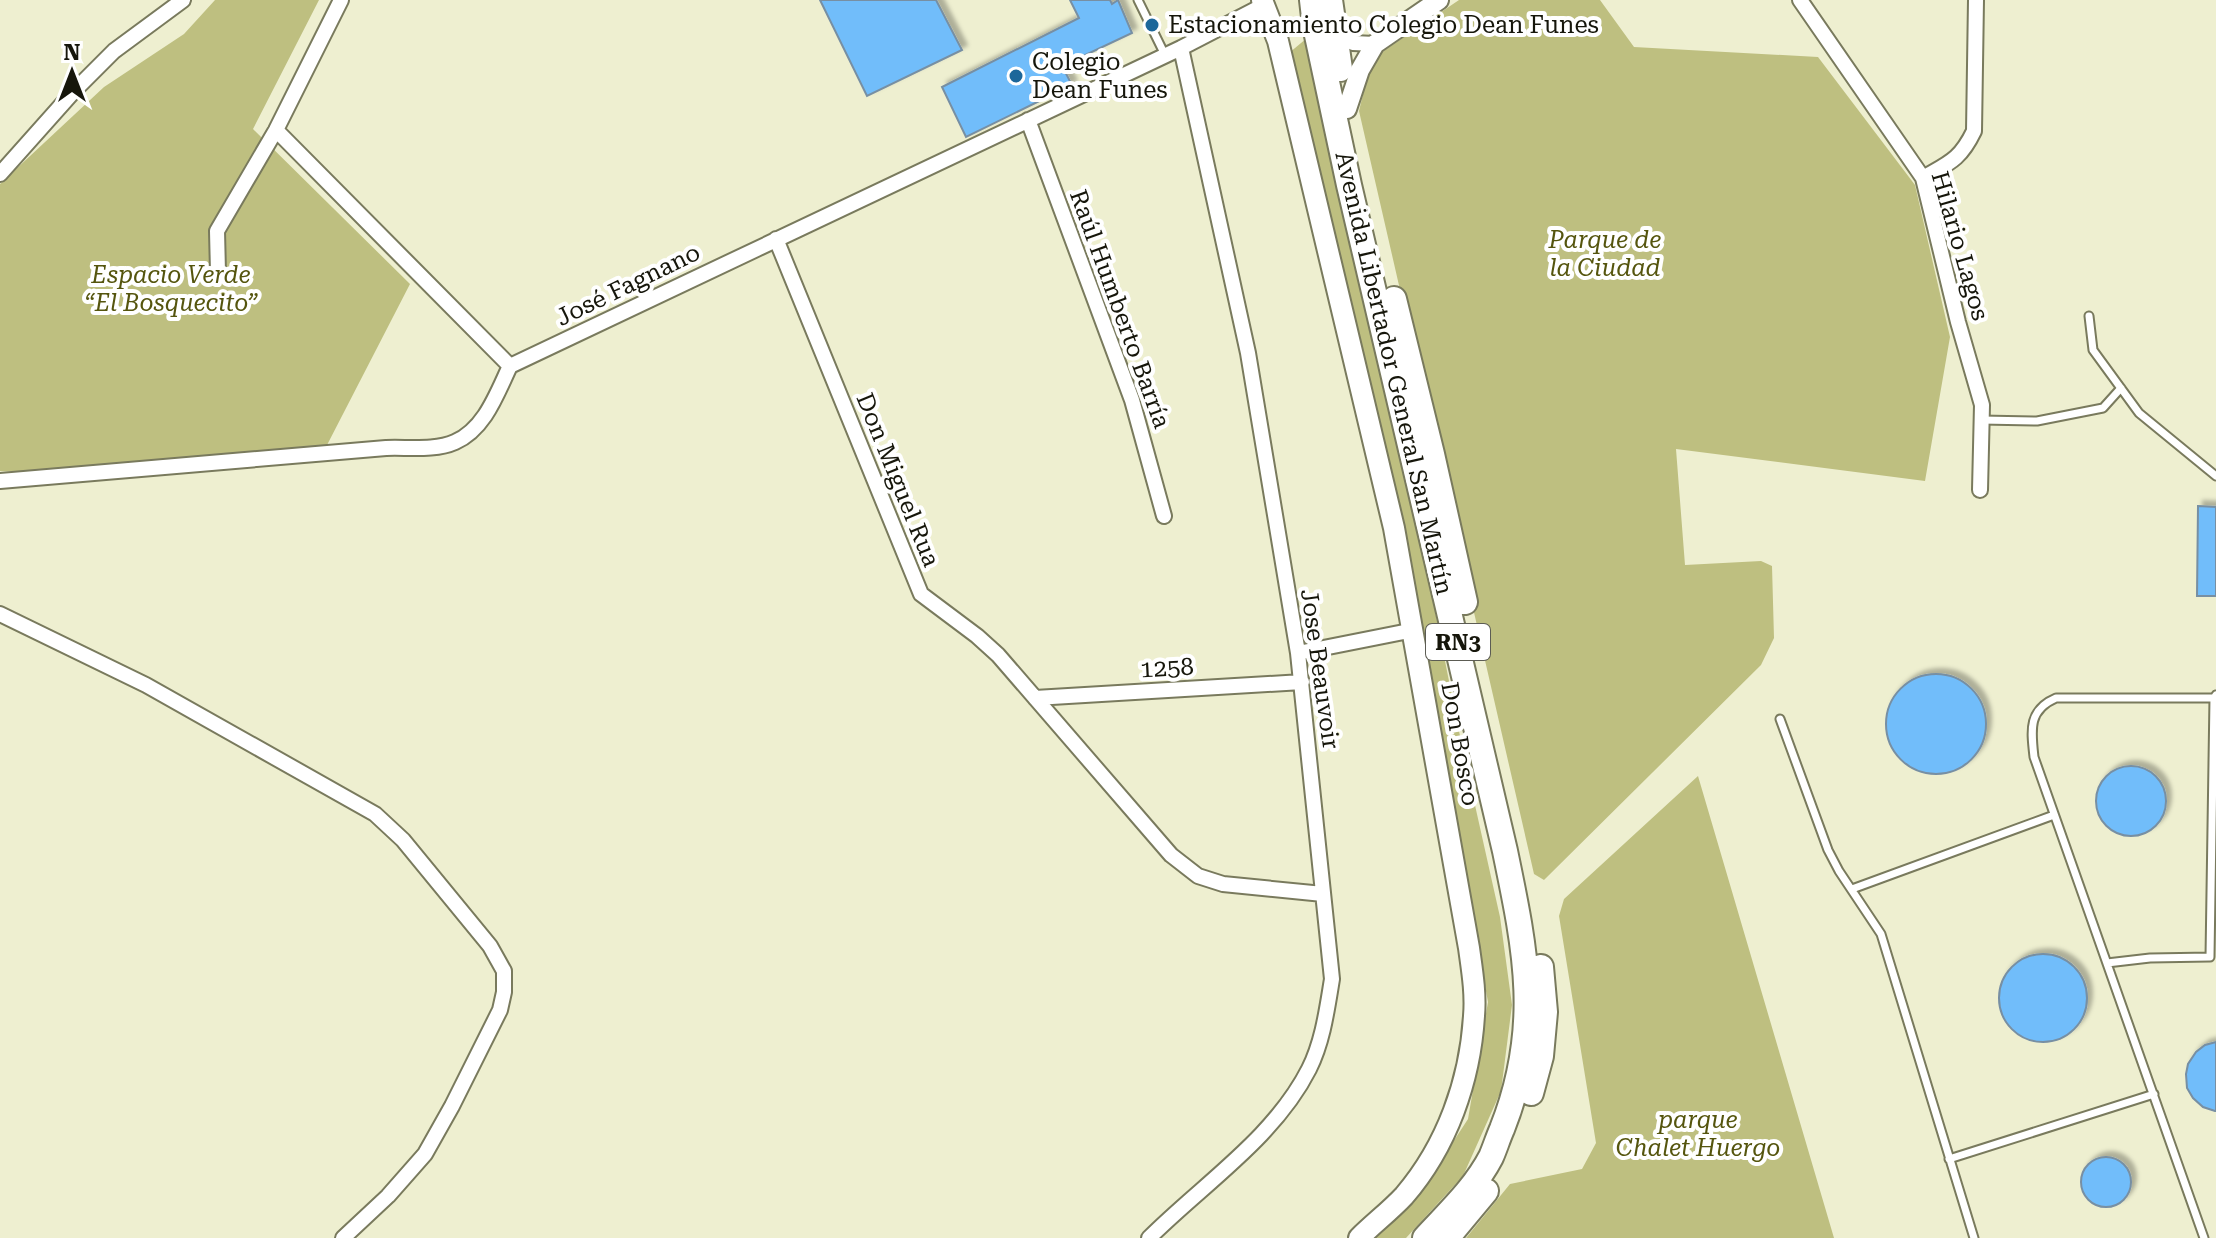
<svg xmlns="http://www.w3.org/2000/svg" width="2216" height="1238" font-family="'Roboto Serif',serif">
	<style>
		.green { fill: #bebf80 }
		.building { fill: #71bdfa; stroke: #778fa3; stroke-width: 2; filter: url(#shadow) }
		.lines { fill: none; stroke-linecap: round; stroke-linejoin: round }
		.service-casing { stroke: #797a5d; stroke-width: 11 }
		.minor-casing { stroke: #797a5d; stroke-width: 18 }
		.tertiary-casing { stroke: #797a5d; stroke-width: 22 }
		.secondary-casing { stroke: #797a5d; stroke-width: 24 }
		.trunk-casing { stroke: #797a5d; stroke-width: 28 }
		.service { stroke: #fff; stroke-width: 7 }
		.minor { stroke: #fff; stroke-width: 14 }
		.tertiary { stroke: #fff; stroke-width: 18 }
		.secondary { stroke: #fff; stroke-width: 20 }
		.trunk { stroke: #fff; stroke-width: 24 }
		.poi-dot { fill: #1d679a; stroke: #fff; stroke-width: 3 }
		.labels { text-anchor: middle; stroke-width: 8; stroke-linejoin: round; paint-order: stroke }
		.shield { fill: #fff; stroke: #5c5c54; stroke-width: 2 }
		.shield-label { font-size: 22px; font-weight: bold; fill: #16160b }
		.poi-label { font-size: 24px; fill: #16160b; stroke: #fff; text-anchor: start }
		.park-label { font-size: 24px; font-style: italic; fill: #55550e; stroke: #fff }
		.street-label { font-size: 24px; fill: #16160b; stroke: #fff }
	</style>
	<defs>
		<filter id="shadow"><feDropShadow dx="5" dy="-5" stdDeviation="2" flood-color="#0004"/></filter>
	</defs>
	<rect width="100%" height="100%" fill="#eeefd0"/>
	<path class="green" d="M 215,0 L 319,0 L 253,129 L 410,284 L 326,447 L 34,473 L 0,471 L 0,184 L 104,87 L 184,34 Z
		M 1459,0 L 1600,0 L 1634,47 L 1818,57 L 1915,185 L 1950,337 L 1925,481 L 1676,449 L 1685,565 L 1761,561 L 1772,566 L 1774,638 L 1761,665 L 1544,880 L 1534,874 L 1359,111 L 1367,78 L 1382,52 Z
		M 1313,33 L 1329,154 L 1433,601 L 1464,756 L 1500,917 L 1512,1005 L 1501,1091 L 1463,1176 L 1406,1238 L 1373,1238 L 1427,1182 L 1468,1119 L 1488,1002 L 1431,689 L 1289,53 Z
		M 1698,776 L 1834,1238 L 1466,1238 L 1510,1184 L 1582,1169 L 1596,1143 L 1559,916 L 1564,899 Z"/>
	<path class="building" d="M 820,0 L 936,0 L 962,50 L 867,96 Z
		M 1070,0 L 1110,0 L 1112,4 L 1118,0 L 1132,33 L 1062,66 L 1072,85 L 966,137 L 942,87 L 1079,18 Z
		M 2198,506 L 2216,507 L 2216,596 L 2197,596 Z
		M1886 724a50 50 0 1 1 100 0a50 50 0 1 1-100 0Z
		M2096 801a35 35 0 1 1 70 0a35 35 0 1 1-70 0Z
		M1999 998a44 44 0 1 1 88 0a44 44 0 1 1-88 0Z
		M 2216,1042 L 2216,1111 L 2215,1111 L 2203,1107 L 2193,1098 L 2187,1088 L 2186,1074 L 2188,1064 L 2196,1052 L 2205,1045 Z
		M2081 1182a25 25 0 1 1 50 0a25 25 0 1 1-50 0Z"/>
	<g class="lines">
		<g class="service-casing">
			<path id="service" d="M 1138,0 L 1165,55
				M 2089,316 L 2093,350 L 2139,413 L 2216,476
				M 1981,420 L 2037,421 L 2103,408 L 2121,388
				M 1780,719 L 1828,850 L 1839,871 L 1881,934 L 1974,1238
				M 1852,889 L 2054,815
				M 2107,963 L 2150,958 L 2210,957 L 2214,698 L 2216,698
				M 1949,1159 L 2154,1094
				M 2204,1238 L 2034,757 C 2031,730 2028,710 2056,698 L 2214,698 L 2216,695"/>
		</g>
		<g class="minor-casing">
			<path id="minor" d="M 1800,0 L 1923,178 L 1958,322 L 1982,405 L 1980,490
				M 1334,34 L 1353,43 L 1375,44
				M 1028,120 L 1132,400 L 1164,516
				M 276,130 L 510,366
				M 0,174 L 74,91 L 114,51 L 183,0
				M 1923,178 C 1949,163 1960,160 1974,131 L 1976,0
				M 776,239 L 921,594 L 977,636 L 998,655 L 1171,855 L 1198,876 L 1223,884 L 1323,894
				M 218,272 L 217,231 L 276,130 L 341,0
				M 0,481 L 386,448 C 407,447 435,451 455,442 C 485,429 497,393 510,366 L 1181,48 L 1264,5
				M 0,614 L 146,685 L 375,814 L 403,840 L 490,946 L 504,971 L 504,992 L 500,1010 L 452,1106 L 425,1154 L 388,1196 L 343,1238
				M 1298,653 L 1414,630
				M 1035,698 L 1302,682
				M 1149,1238 C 1203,1184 1274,1138 1309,1069 C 1323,1041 1327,1009 1332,979 L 1298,653 L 1248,353 L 1181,48"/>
		</g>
		<g class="tertiary-casing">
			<path id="tertiary" d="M 1347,109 L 1360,70 L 1375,44 L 1439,0"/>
		</g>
		<g class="secondary-casing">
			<path id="secondary" d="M 1262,0 L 1278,41 L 1394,528 L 1469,948 C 1472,970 1476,993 1474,1016 C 1470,1081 1447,1146 1404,1196 C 1390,1211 1373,1224 1359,1238"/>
		</g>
		<g class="trunk-casing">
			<path id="trunk" d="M 1312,0 L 1315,26 L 1349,185 L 1505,851 C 1526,952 1542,1028 1502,1129 C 1498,1138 1495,1148 1491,1157 C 1475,1188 1448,1213 1425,1238
				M 1330,0 L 1340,69
				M 1394,299 L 1432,454 L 1465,602
				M 1531,1093 L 1541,1056 L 1545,1012 L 1541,967
				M 1447,1238 L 1486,1191"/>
		</g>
		<use href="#service" class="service"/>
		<use href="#minor" class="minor"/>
		<use href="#tertiary" class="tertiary"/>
		<use href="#secondary" class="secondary"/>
		<use href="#trunk" class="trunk"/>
	</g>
	<g class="poi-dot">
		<circle cx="1152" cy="25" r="8"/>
		<circle cx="1016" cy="76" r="8"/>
	</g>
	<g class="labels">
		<rect class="shield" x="1426" y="624" width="64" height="36" rx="6"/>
		<g class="shield-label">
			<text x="1458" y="650">RN3</text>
		</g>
		<g class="poi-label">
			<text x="1168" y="33">Estacionamiento Colegio Dean Funes</text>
			<text x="1032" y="70">Colegio<tspan x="1032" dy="28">Dean Funes</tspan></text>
		</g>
		<g class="park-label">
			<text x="1605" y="248">Parque de<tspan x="1605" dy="28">la Ciudad</tspan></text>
			<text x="171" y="283">Espacio Verde<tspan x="171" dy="28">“El Bosquecito”</tspan></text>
			<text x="1698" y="1128">parque<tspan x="1698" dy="28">Chalet Huergo</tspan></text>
		</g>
		<g class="street-label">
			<text transform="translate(1960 246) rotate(74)" y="8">Hilario Lagos</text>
			<text transform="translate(628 285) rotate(-26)" y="8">José Fagnano</text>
			<text transform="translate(1120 309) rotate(70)" y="8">Raúl Humberto Barría</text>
			<text transform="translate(1394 373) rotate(77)" y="8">Avenida Libertador General San Martín</text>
			<text transform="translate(898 480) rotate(68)" y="8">Don Miguel Rua</text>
			<text transform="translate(1167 668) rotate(-3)" y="8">1258</text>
			<text transform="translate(1320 669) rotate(82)" y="8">Jose Beauvoir</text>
			<text transform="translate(1460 744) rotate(80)" y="8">Don Bosco</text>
		</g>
	</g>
	<g transform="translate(72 72)" stroke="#ffffff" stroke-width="6" paint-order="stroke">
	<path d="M0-6L14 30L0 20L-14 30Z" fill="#16160b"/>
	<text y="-12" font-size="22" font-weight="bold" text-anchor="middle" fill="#16160b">N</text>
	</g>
</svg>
